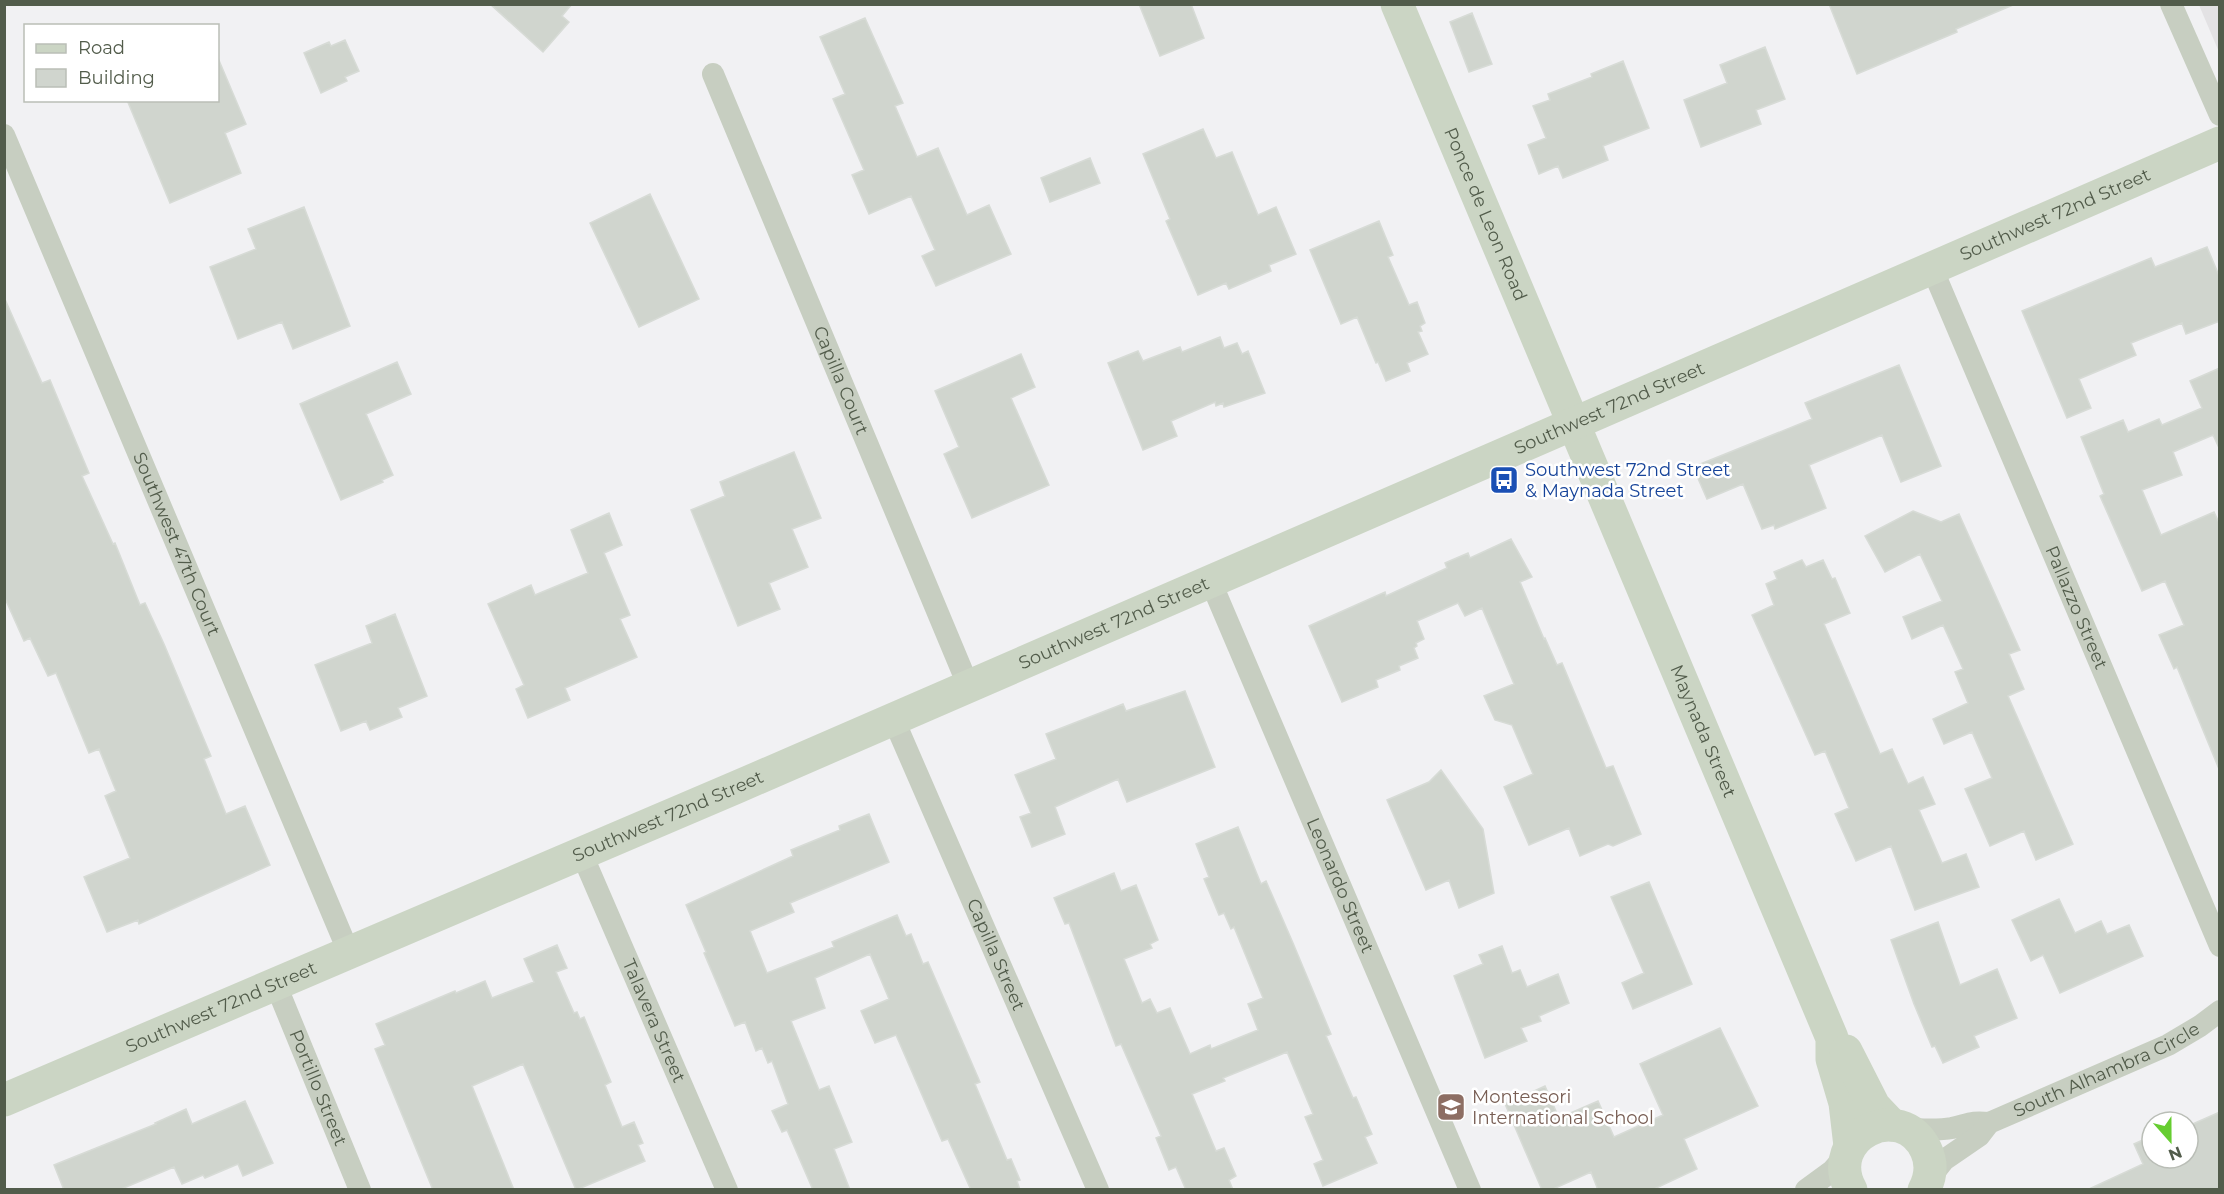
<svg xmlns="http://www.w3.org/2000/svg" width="2224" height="1194" font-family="Montserrat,sans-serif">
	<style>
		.education { fill: #e3e2e4 }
		.building { fill: #d0d5ce; stroke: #d7dbd6; stroke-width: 1.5 }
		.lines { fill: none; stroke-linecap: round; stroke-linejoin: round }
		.street { stroke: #c7cec1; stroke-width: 22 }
		.secondary { stroke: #cbd5c4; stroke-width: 33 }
		.labels { text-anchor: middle; stroke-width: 5; stroke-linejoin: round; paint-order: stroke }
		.street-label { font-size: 18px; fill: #525c4b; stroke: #fff }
		.transit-label { font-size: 18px; fill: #164399; stroke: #fff; text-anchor: start }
		.education-label { font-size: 18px; fill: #785e54; stroke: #fff; text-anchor: start }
	</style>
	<rect width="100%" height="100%" fill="#f1f1f3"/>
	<path class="education" d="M 2199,5 L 2219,5 L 2219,52 Z"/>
	<path class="building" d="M 490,4 L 572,4 L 562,16 L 569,22 L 543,52 Z
		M 1139,4 L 1191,4 L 1204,38 L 1160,56 Z
		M 1829,4 L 2013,4 L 2013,5 L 1956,29 L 1957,32 L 1857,74 Z
		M 1472,13 L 1492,64 L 1469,72 L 1450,22 Z
		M 865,18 L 903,103 L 895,106 L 917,157 L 938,148 L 967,215 L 989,205 L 1011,254 L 936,286 L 922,256 L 935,250 L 911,196 L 869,214 L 852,175 L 864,170 L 833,99 L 845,94 L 820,37 Z
		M 345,40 L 359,71 L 345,77 L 347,81 L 321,93 L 304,53 L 329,42 L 331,46 Z
		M 1765,47 L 1785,99 L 1756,110 L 1761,124 L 1701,147 L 1684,100 L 1727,83 L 1720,65 Z
		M 218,58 L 246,124 L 225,133 L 241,173 L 170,203 L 127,100 L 218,100 Z
		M 1623,61 L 1649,128 L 1603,146 L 1608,160 L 1563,178 L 1558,166 L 1539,174 L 1528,145 L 1546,138 L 1533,106 L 1550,100 L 1548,94 L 1592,77 L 1591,74 Z
		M 1203,129 L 1216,158 L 1232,152 L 1258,215 L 1276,207 L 1296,254 L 1269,265 L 1271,271 L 1229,289 L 1226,283 L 1198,295 L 1166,221 L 1170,219 L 1143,154 Z
		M 1090,158 L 1100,183 L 1050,202 L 1041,178 Z
		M 650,194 L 699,299 L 639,327 L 590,223 Z
		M 304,207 L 350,326 L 293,349 L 282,322 L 238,339 L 210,267 L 256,249 L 248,229 Z
		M 1379,221 L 1393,255 L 1388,257 L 1409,305 L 1417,302 L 1425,323 L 1420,326 L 1422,331 L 1418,332 L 1428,354 L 1407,363 L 1410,371 L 1386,381 L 1378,362 L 1376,363 L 1357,317 L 1341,324 L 1310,250 Z
		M 2207,247 L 2220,278 L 2220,321 L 2186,334 L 2182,323 L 2131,343 L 2136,355 L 2079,379 L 2091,408 L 2067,418 L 2022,311 L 2151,258 L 2155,267 Z
		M 4,297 L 42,383 L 50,380 L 89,473 L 82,476 L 113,544 L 115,543 L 140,605 L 145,603 L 164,644 L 211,756 L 204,759 L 226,814 L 245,806 L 270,865 L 139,924 L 138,920 L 107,932 L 84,877 L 130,858 L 105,796 L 116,791 L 99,749 L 89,753 L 56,673 L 48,676 L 30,638 L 24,641 L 4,596 Z
		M 1220,337 L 1224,348 L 1237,343 L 1242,354 L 1248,351 L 1265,393 L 1224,407 L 1223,403 L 1216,406 L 1215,402 L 1171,421 L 1177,436 L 1143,450 L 1108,363 L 1138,351 L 1143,361 L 1180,347 L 1182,352 Z
		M 1021,354 L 1035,387 L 1011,398 L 1049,485 L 972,518 L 944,454 L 959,447 L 935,391 Z
		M 397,362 L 411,394 L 366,414 L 393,475 L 382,480 L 383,482 L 341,500 L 300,404 Z
		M 1899,365 L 1941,466 L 1901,482 L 1882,435 L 1809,465 L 1826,508 L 1775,529 L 1774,525 L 1762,529 L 1743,484 L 1707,499 L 1693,467 L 1812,419 L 1805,403 Z
		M 2220,368 L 2220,450 L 2213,435 L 2173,452 L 2182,475 L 2142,490 L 2161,535 L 2214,512 L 2220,525 L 2219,769 L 2177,667 L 2174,669 L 2159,635 L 2184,625 L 2165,581 L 2142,591 L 2100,496 L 2104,494 L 2081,437 L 2123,420 L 2128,432 L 2159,419 L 2162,425 L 2202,408 L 2190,381 Z
		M 794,452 L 821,518 L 792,529 L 808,567 L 769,583 L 780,609 L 738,626 L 691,510 L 725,496 L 720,482 Z
		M 1913,511 L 1941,522 L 1959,514 L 2020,650 L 2009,654 L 2024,689 L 2008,696 L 2073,844 L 2036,860 L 2024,831 L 1990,846 L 1965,789 L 1992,778 L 1972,732 L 1944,744 L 1933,719 L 1968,703 L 1955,672 L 1963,669 L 1943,625 L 1912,639 L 1903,617 L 1942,601 L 1920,554 L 1885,572 L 1865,536 Z
		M 609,513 L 622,545 L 604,553 L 630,615 L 620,619 L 637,657 L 565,688 L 570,700 L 528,718 L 516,689 L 524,685 L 488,604 L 531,585 L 535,595 L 588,573 L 571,530 Z
		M 1511,539 L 1532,577 L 1520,582 L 1544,639 L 1545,638 L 1557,665 L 1562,663 L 1606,768 L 1613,766 L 1641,834 L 1613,846 L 1608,844 L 1580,856 L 1569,828 L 1529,845 L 1504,787 L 1533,774 L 1512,725 L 1495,720 L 1484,696 L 1514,684 L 1482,608 L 1465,616 L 1458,603 L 1417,621 L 1424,639 L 1416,643 L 1417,646 L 1414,648 L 1418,658 L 1399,666 L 1400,670 L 1376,680 L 1378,687 L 1342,702 L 1309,626 L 1385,592 L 1386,596 L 1447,568 L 1445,563 L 1468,553 L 1470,558 Z
		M 1802,560 L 1806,567 L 1823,560 L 1832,579 L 1835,578 L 1850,613 L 1824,624 L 1880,754 L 1892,749 L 1908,784 L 1923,777 L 1935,804 L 1919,810 L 1942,863 L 1966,854 L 1979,887 L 1915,910 L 1891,846 L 1856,861 L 1835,814 L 1849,808 L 1825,751 L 1815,755 L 1752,615 L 1774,605 L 1766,584 L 1777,579 L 1774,572 Z
		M 395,614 L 427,696 L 398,708 L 402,717 L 370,730 L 366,721 L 341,731 L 315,665 L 372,643 L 366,626 Z
		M 1185,691 L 1215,767 L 1127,802 L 1118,779 L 1055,807 L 1065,834 L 1032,847 L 1020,817 L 1031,813 L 1015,775 L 1056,759 L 1046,734 L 1123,704 L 1126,711 Z
		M 1441,770 L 1483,829 L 1494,893 L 1459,908 L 1449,880 L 1426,890 L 1387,800 L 1429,782 Z
		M 869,814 L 889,862 L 790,903 L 794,912 L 750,931 L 767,973 L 834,947 L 832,942 L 897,915 L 906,936 L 911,934 L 923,964 L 928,962 L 980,1082 L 975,1084 L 1007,1160 L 1011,1159 L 1020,1180 L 1017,1181 L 1020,1190 L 971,1190 L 948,1139 L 942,1141 L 896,1035 L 875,1043 L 861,1011 L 889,999 L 870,954 L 815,978 L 825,1008 L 791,1021 L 819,1090 L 829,1086 L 852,1142 L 834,1149 L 850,1190 L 813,1190 L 787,1130 L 782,1132 L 772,1111 L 788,1104 L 772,1061 L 768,1063 L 762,1048 L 756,1051 L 745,1022 L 735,1026 L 704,953 L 706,952 L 686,905 L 793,856 L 791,850 L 840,830 L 839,826 Z
		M 1238,827 L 1261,884 L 1266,881 L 1293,943 L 1331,1034 L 1326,1036 L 1353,1098 L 1356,1097 L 1372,1134 L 1365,1137 L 1377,1163 L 1323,1186 L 1314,1164 L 1323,1160 L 1305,1117 L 1313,1114 L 1287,1052 L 1223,1078 L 1225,1081 L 1192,1094 L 1216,1151 L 1224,1148 L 1236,1176 L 1229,1180 L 1233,1190 L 1186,1190 L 1176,1167 L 1169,1170 L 1156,1138 L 1161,1136 L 1121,1044 L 1116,1046 L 1069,923 L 1065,924 L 1054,898 L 1114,873 L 1121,891 L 1136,885 L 1158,940 L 1150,944 L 1152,948 L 1124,959 L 1142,1003 L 1150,999 L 1157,1013 L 1170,1008 L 1190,1054 L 1210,1045 L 1211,1049 L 1258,1030 L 1248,1004 L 1263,998 L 1234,927 L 1231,929 L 1224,913 L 1219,915 L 1204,879 L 1209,877 L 1196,844 Z
		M 1649,882 L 1692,984 L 1633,1009 L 1622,983 L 1644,973 L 1611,897 Z
		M 2059,899 L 2075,933 L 2101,921 L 2107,934 L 2129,925 L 2143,956 L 2060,993 L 2043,955 L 2031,961 L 2012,920 Z
		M 1938,922 L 1960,985 L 1997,969 L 2017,1018 L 1974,1036 L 1979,1047 L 1943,1063 L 1935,1046 L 1932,1047 L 1914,1004 L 1891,940 Z
		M 557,945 L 567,968 L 556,972 L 574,1013 L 577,1012 L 580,1019 L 584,1017 L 611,1082 L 605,1085 L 622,1127 L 634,1122 L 643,1143 L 638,1145 L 645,1161 L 576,1190 L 523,1064 L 472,1086 L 514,1190 L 433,1190 L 375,1049 L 385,1045 L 376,1024 L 455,991 L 456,993 L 485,981 L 492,998 L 534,982 L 524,959 Z
		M 1502,946 L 1512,973 L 1520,970 L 1527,987 L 1558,974 L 1569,1003 L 1539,1016 L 1541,1021 L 1521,1028 L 1527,1041 L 1485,1058 L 1454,976 L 1483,964 L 1479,955 Z
		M 1720,1028 L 1758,1106 L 1684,1139 L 1697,1169 L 1652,1190 L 1598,1190 L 1591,1172 L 1551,1190 L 1542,1190 L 1505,1104 L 1545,1086 L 1559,1118 L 1598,1101 L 1614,1137 L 1663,1115 L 1640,1064 Z
		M 245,1101 L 273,1163 L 243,1176 L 238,1164 L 205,1178 L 203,1175 L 182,1184 L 174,1167 L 119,1190 L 64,1190 L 54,1165 L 156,1124 L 155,1123 L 186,1109 L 192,1124 Z
		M 2220,1112 L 2220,1190 L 2087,1190 L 2143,1164 L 2134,1144 L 2152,1136 L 2152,1158 L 2188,1158 L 2188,1126 Z"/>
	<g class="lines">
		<g class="street">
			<path d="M 2171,4 L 2220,115"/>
			<path id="s1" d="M 713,74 L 968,685"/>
			<path id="s2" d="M 4,135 L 349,953"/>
			<path id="s3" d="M 1932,268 L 2220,946"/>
			<path id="s4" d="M 1210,580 L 1470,1190"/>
			<path id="s5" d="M 893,718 L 1098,1190"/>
			<path id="s6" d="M 581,852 L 727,1190"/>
			<path id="s7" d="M 276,985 L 360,1190"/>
			<path d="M 1905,1129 C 1920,1129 1937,1131 1952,1128 C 1969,1124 1972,1121 1989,1123"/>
			<path id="s8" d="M 1929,1179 L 1944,1160 L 1979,1136 L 1989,1123 L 2168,1045 L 2200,1026 L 2220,1011"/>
			<path d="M 1806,1190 L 1832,1171 L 1846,1155"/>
		</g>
		<g class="secondary">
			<path id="s9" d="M 1397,4 L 1832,1038 L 1832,1059 L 1845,1103 L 1850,1146"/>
			<path d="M 1846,1051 L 1874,1106 L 1892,1125"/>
			<path id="s10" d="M 4,1100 L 737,787 L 2220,143"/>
			<path d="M 1851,1190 C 1822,1137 1901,1097 1926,1150 C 1932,1163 1931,1177 1924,1190"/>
		</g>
	</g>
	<defs>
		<g id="bus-square" transform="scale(1.5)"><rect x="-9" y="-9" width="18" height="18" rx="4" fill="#1a4fb4" stroke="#fff"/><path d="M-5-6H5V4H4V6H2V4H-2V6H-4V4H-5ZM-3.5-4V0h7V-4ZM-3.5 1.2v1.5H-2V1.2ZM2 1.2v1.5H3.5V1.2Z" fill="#fff"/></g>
		<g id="school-square" transform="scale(1.5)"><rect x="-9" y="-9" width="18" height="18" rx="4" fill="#8d6e63" stroke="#fff"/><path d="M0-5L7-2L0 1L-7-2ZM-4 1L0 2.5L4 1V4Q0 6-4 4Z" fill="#fff"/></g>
	</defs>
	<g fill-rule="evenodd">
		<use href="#bus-square" x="1504" y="480"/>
		<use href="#school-square" x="1451" y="1107"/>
	</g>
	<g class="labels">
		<g class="street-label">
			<text dy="6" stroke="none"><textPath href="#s9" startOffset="228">Ponce de Leon Road</textPath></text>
			<text dy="6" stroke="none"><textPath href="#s10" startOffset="2234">Southwest 72nd Street</textPath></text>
			<text dy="6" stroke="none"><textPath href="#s1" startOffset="332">Capilla Court</textPath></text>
			<text dy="6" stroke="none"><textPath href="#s10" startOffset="1748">Southwest 72nd Street</textPath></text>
			<text dy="6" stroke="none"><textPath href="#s2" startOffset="444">Southwest 47th Court</textPath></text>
			<text dy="6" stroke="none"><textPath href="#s3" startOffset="369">Pallazzo Street</textPath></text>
			<text dy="6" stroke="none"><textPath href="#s10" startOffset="1208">Southwest 72nd Street</textPath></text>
			<text dy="6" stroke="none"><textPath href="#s9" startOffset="789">Maynada Street</textPath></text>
			<text dy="6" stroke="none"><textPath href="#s10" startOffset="722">Southwest 72nd Street</textPath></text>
			<text dy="6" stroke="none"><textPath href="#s4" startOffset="332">Leonardo Street</textPath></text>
			<text dy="6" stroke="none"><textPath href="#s5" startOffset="258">Capilla Street</textPath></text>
			<text dy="6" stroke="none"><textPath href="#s10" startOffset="236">Southwest 72nd Street</textPath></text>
			<text dy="6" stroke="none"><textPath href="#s6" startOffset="184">Talavera Street</textPath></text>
			<text dy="6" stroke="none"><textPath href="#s8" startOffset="212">South Alhambra Circle</textPath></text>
			<text dy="6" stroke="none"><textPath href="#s7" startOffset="111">Portillo Street</textPath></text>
		</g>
		<g class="transit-label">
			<text x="1525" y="476">Southwest 72nd Street<tspan x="1525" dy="21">&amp; Maynada Street</tspan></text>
		</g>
		<g class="education-label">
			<text x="1472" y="1103">Montessori<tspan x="1472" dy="21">International School</tspan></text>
		</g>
	</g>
	<rect width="2224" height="1194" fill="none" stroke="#525c4b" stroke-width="12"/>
	<rect x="24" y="24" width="195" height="78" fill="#ffffff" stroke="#babeb7" stroke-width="1.5"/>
	<rect x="36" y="44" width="30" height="9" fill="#cbd5c4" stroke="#babeb7" stroke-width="1.5"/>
	<text x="78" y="54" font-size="18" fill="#525c4b">Road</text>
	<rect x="36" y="69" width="30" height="18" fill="#d0d5ce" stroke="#babeb7" stroke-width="1.5"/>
	<text x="78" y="84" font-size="18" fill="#525c4b">Building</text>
	<g transform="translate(2170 1140) rotate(159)"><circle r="28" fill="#ffffff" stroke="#babeb7" stroke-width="1.5"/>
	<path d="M0-4.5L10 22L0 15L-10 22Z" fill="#66cd31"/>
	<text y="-9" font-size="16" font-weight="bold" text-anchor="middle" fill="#525c4b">N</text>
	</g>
</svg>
